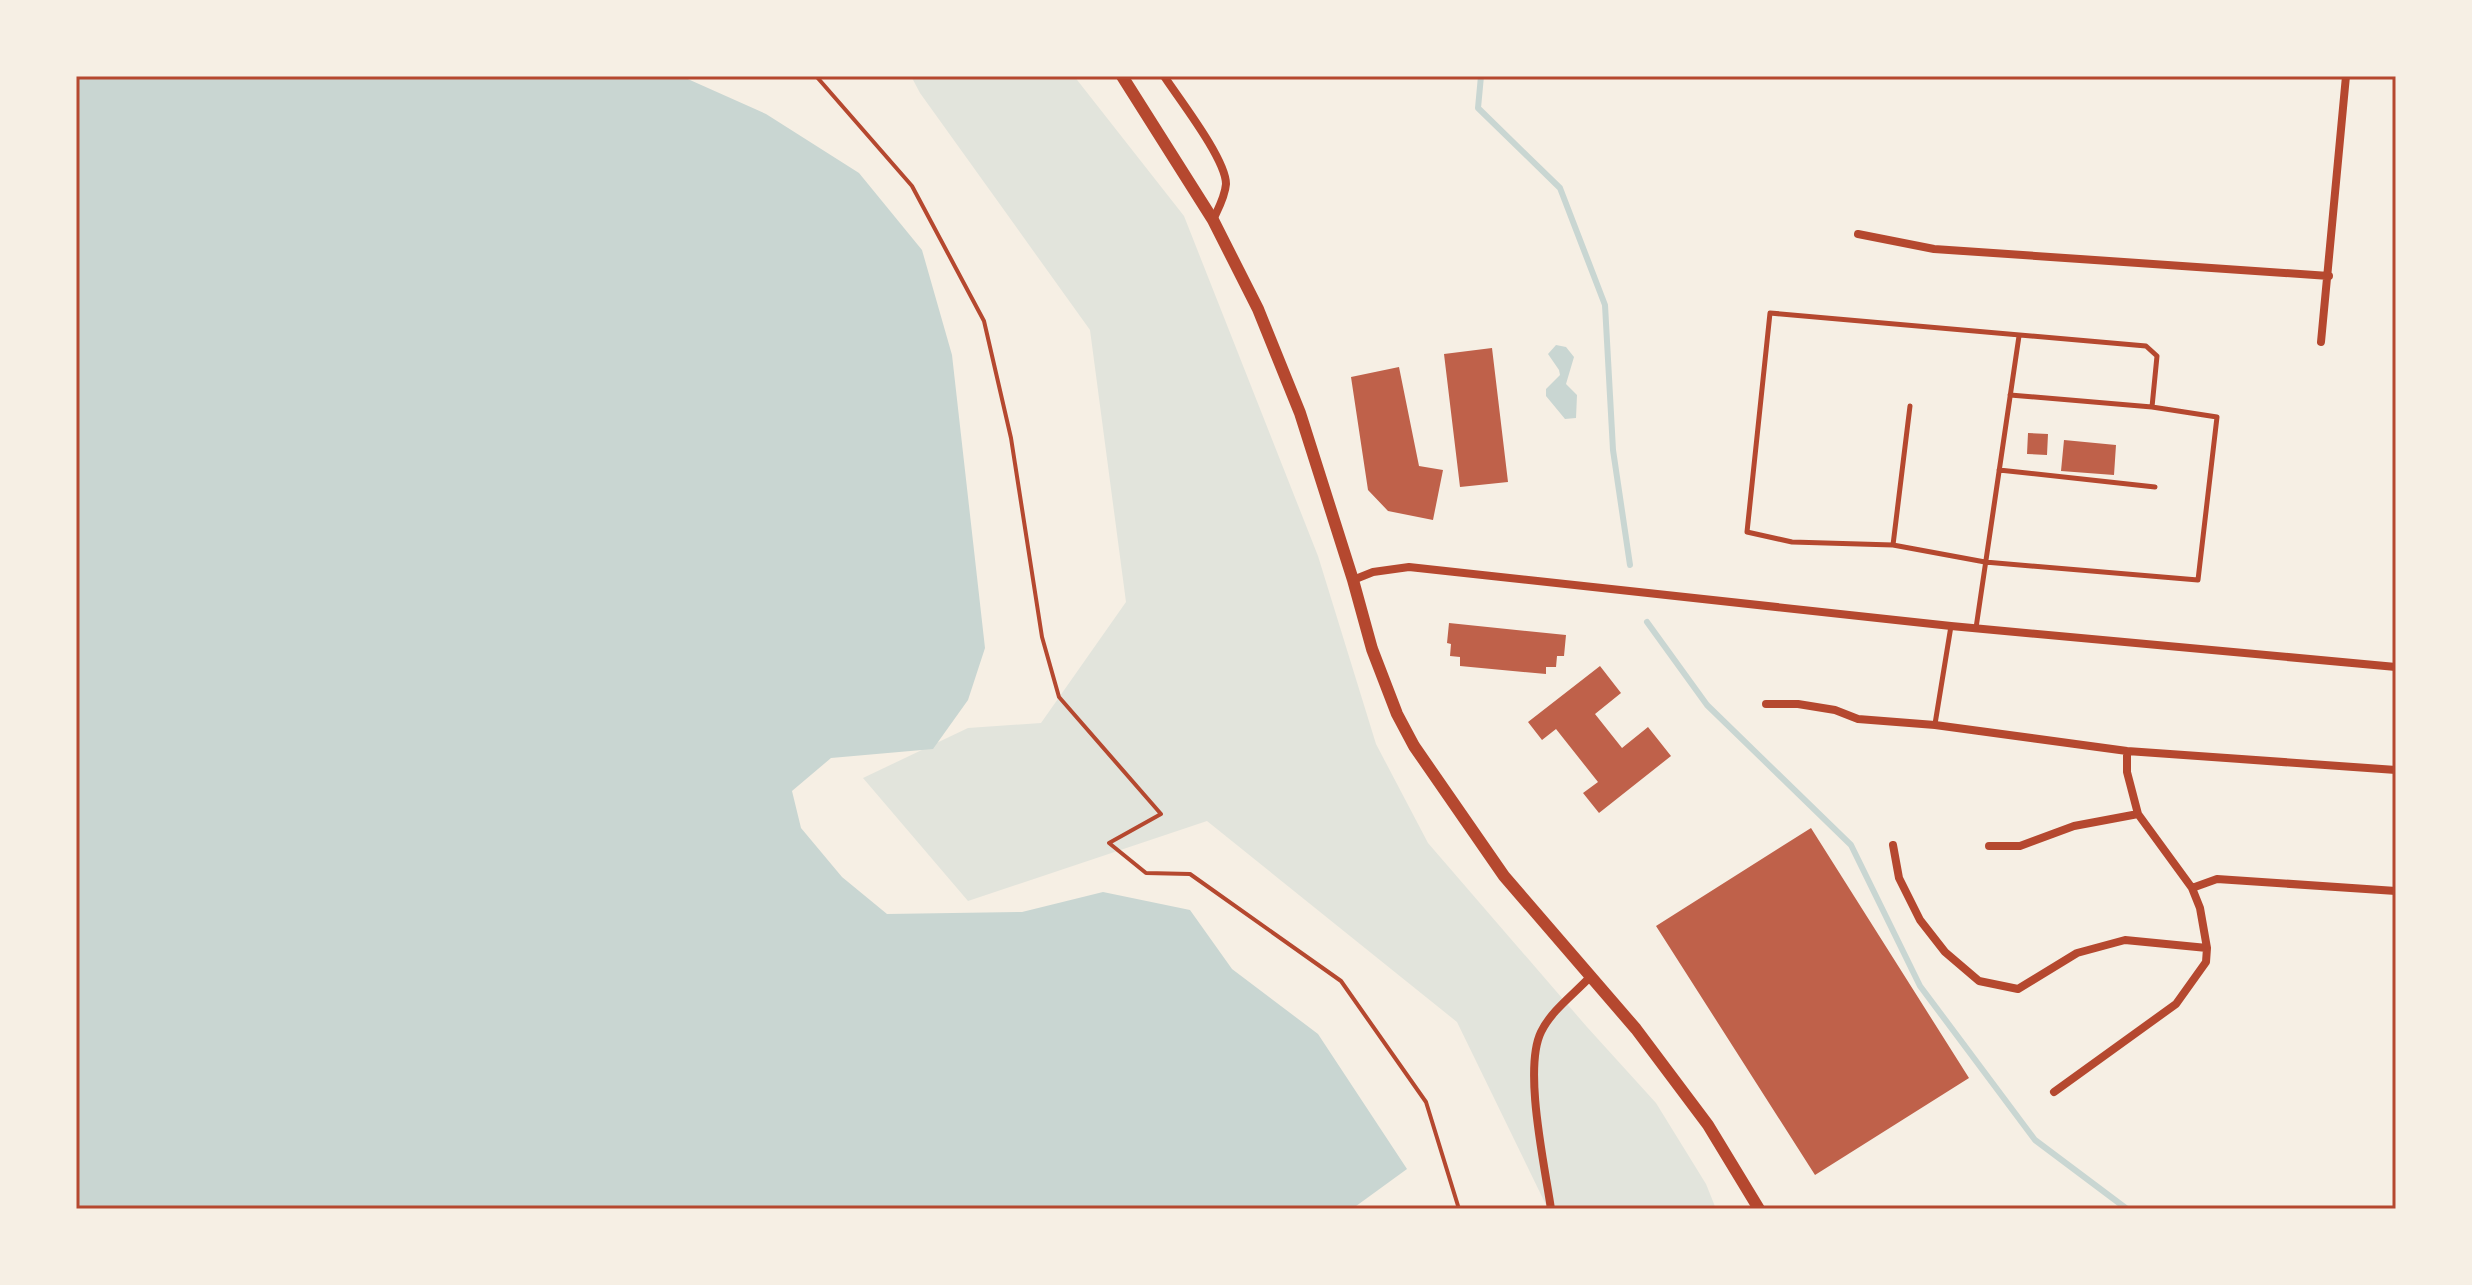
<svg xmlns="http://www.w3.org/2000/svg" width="2472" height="1285" font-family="'Open Sans',sans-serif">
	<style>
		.green { fill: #e2e4dc }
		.water { fill: #c9d6d2 }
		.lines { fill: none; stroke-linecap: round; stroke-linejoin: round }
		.stream { stroke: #c9d6d2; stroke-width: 6 }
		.building { fill: #bf614a }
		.path { stroke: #b5482f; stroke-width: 4 }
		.service { stroke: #b5482f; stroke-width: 5 }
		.minor { stroke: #b5482f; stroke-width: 8 }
		.tertiary { stroke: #b5482f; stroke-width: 12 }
		.neatline { fill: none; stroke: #b5482f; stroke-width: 3 }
	</style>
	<rect width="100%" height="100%" fill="#f6efe4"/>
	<path class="green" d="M 911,76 L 1074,76 L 1184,216 L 1318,556 L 1376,744 L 1428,843 L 1587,1027 L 1656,1103 L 1706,1184 L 1716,1209 L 1548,1209 L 1457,1022 L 1207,821 L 968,901 L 863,778 L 968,728 L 1041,723 L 1126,602 L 1090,330 L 920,93 Z"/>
	<path class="water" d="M 76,76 L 681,76 L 766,114 L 859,173 L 922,250 L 952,355 L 985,648 L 968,700 L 933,749 L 831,758 L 792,791 L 801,828 L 842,877 L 887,914 L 1022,912 L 1103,892 L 1190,910 L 1232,969 L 1318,1034 L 1407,1169 L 1352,1209 L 76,1209 Z
		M 1556,345 L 1566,347 L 1574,357 L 1566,384 L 1577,395 L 1576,418 L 1565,419 L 1546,396 L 1546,389 L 1560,375 L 1559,370 L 1548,354 Z"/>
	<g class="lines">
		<path class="stream" d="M 1481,76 L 1478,108 L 1560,188 L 1605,305 L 1613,450 L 1630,565
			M 1647,622 L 1707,705 L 1851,845 L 1920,986 L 2035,1140 L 2127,1209"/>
	</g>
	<path class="building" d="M 1492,348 L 1508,482 L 1460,487 L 1444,354 Z
		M 1399,367 L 1419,466 L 1443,470 L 1433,520 L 1388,511 L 1368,490 L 1351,377 Z
		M 2028,433 L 2048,434 L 2047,455 L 2027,454 Z
		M 2064,440 L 2116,445 L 2114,475 L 2061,471 Z
		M 1449,623 L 1566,635 L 1564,656 L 1557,656 L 1556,667 L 1546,667 L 1546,674 L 1460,666 L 1460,657 L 1450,656 L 1451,644 L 1447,643 Z
		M 1600,666 L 1621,693 L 1595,714 L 1622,748 L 1648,727 L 1671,756 L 1599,813 L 1583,793 L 1598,782 L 1556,729 L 1542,740 L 1528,722 Z
		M 1811,828 L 1969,1078 L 1815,1175 L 1656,926 Z"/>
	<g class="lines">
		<path class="path" d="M 816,76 L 912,186 L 984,321 L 1011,438 L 1042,637 L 1059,697 L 1161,814 L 1109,843 L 1146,873 L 1190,874 L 1341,981 L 1426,1102 L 1459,1209"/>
		<path class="service" d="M 2010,395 L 2152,407 L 2217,417 L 2198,580 L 1985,562 L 1893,545 L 1792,542 L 1747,532 L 1770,313 L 2146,346 L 2157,356 L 2152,407
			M 1999,470 L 2155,487
			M 1893,545 L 1910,406
			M 1976,628 L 2019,336
			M 1935,724 L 1951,626"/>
		<path class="minor" d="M 1164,76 C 1179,99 1226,159 1226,184 C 1225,197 1218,209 1213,220
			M 1858,234 L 1934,249 L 2329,276
			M 2321,342 L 2346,76
			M 1353,580 L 1373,572 L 1409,567 L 1951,626 L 2396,667
			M 1766,704 L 1798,704 L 1835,710 L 1858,719 L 1935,725 L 2127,751 L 2396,770
			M 1893,845 L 1899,878 L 1920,920 L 1945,952 L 1979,981 L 2018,989 L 2077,953 L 2125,940 L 2207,948
			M 1989,846 L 2020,846 L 2074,826 L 2138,814
			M 2192,888 L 2217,879 L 2396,891
			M 2054,1092 L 2176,1004 L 2206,962 L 2207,948 L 2200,908 L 2192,888 L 2138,814 L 2127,772 L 2127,751
			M 1551,1209 C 1545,1167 1523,1069 1541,1032 C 1551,1011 1574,994 1590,977"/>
		<path class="tertiary" d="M 1122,76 L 1213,220 L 1258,309 L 1300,413 L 1353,580 L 1372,649 L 1397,714 L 1414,746 L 1504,876 L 1636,1029 L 1708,1125 L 1759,1209"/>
	</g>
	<rect width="2472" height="1285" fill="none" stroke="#f6efe4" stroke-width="156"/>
	<rect x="78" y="78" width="2316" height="1129" class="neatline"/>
</svg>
